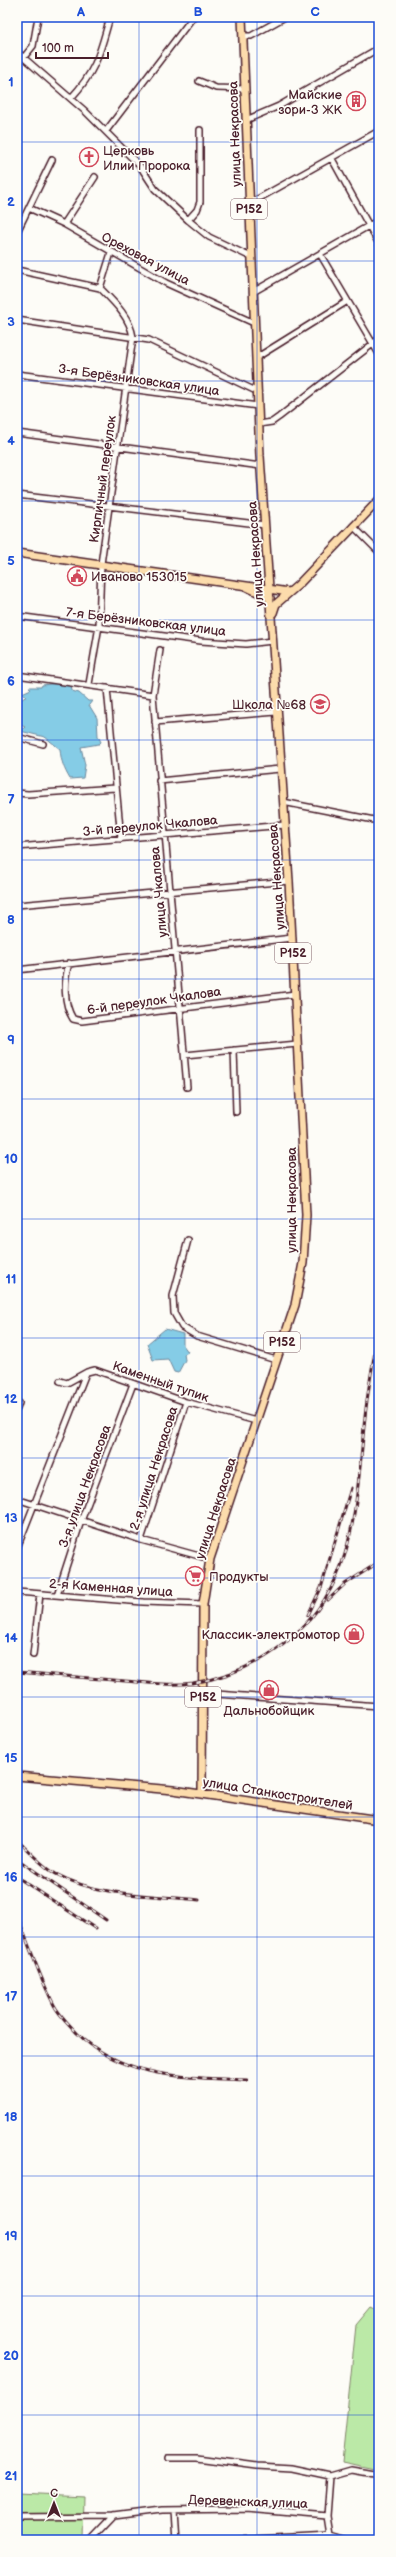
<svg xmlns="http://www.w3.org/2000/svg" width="396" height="2557" font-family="'Balsamiq Sans',sans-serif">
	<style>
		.green { fill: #bbe9a7; stroke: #828469 }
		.water { fill: #85cce6; stroke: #6d879b }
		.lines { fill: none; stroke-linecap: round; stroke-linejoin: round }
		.minor-casing { stroke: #4a1f2b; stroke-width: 8 }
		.major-casing { stroke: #4a1f2b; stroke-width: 10 }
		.minor { stroke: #fdfcf7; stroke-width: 5 }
		.major { stroke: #fcdcac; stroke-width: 7 }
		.rail-casing { stroke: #4a1f2b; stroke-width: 3 }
		.rail { stroke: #fdfcf7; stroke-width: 1.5; stroke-dasharray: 4.5; stroke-linecap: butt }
		.grid { fill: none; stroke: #1d4ed8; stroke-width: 1; stroke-opacity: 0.55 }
		.labels { text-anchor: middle; stroke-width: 3.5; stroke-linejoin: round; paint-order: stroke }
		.shield { fill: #fdfcf7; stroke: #806168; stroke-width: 1 }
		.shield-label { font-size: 12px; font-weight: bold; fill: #4a1f2b }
		.poi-label { font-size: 13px; fill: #4a1f2b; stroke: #fdfcf7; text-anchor: end }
		.street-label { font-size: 13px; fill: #4a1f2b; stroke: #fdfcf7 }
		.neatline { fill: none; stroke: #1d4ed8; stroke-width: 1.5 }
		.grid-label { font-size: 13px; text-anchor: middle; font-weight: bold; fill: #1d4ed8 }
	</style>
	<rect width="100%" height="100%" fill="#fdfcf7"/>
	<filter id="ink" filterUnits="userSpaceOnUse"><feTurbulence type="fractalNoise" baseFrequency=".025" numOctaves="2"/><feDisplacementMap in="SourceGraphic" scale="8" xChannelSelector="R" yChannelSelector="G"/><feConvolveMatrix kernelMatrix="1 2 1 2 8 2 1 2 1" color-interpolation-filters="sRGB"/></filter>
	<g filter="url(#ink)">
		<path class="green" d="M 371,2307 L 379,2311 L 379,2470 L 342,2462 L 356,2325 Z
			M 17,2493 L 84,2496 L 83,2540 L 17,2540 Z"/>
		<path class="water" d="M 59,683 L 71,685 L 72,691 L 79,693 L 88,701 L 92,701 L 89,705 L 97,718 L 98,736 L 101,742 L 99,744 L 81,747 L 85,765 L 83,778 L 70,779 C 64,769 61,761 60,749 L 45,737 L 20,731 L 25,727 L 17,723 L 17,702 L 27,696 L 22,693 L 31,689 L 29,687 L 41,687 L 42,685 Z
			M 165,1329 L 183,1334 L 183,1345 L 188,1352 L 184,1354 L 185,1360 L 178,1373 L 174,1372 L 168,1359 L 153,1360 L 147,1344 Z"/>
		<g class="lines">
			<g class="minor-casing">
				<path id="minor" d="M 243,36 L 251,36 L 285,17
					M 17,52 L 85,111 L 140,166 L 155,189 L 188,220 L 209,237 L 251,257
					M 24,57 L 33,46 L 38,17
					M 199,81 L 216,88 L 245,89
					M 71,98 C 97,70 100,52 110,17
					M 246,120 L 279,106 L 379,48
					M 106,131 L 193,17
					M 332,159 L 379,244
					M 248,202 L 256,200 L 379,131
					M 29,208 L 64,224 L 166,283 L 254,323
					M 188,220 L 197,210 L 200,202 L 200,130
					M 64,224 L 95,177
					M 17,232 L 52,160
					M 320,254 L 379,354
					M 17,270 L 100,288 L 111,253
					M 253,292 L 379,220
					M 17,320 L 149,340 L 258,392
					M 256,358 L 346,302
					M 17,374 L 258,406
					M 259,424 L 272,422 L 279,417 L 379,339
					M 17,433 L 261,466
					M 17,495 L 265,525
					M 353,526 L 379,552
					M 17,616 L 201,641 L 246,644 L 272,641
					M 160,650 L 153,695 L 187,1087
					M 17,675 L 153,695
					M 89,684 L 99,626 L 101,564 L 133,337 C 130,317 114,302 100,288
					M 107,688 L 121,839
					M 155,722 L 276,712
					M 17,737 L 43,744
					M 159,781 L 280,769
					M 17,793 L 28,794 L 115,788
					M 283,802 L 379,821
					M 17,847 L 285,825
					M 17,905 L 289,881
					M 69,963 C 64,981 63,1003 73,1019 L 82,1021 L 295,994
					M 17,970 L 292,938
					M 234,1050 L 236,1112
					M 185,1055 L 297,1044
					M 188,1240 L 173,1296 L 174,1313 L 182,1327 L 197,1336 L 276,1360
					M 60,1381 L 67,1383 L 87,1372 L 95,1370 L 186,1402 L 256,1421
					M 17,1409 L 19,1403
					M 17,1499 L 141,1540 L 210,1559
					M 141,1540 L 186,1402
					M 17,1548 L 86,1373
					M 17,1592 L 143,1602 L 203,1604
					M 57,1595 L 81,1521 L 133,1384
					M 33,1655 L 40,1594
					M 203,1693 L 379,1706
					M 168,2458 L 197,2458 L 257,2466 L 292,2468 L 330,2476 L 351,2470 L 379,2475
					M 330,2476 L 327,2516 L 330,2535
					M 174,2510 L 176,2540
					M 17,2517 L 114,2516 L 161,2510 L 246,2509 L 327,2516
					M 91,2540 L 114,2516
					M 237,2540 L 330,2535 L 347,2540"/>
			</g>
			<g class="major-casing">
				<path id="major" d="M 17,553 L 289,592
					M 247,587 L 270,598
					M 273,613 L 276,604 L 298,585 L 379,500
					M 17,1776 L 173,1790 L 379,1820
					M 202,1794 L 203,1604 L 210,1559 L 295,1305 L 303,1263 L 306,1215 L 289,881 L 260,456 L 242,17"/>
			</g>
			<use href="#minor" class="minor"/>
			<use href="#major" class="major"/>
			<g class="rail-casing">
				<path id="rail" d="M 328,1600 L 345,1584 L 379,1562
					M 308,1615 L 321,1588 L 351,1488
					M 17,1672 C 53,1675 89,1678 125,1681 C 147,1683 170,1686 193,1683 C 259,1672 317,1631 341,1566 C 357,1523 360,1463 365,1417 C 368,1387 374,1358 379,1328
					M 17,1840 C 29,1851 42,1866 56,1874 C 99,1897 152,1895 199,1900
					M 17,1859 L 106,1920
					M 17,1877 L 96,1929
					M 17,1915 C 29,1945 39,1976 54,2005 C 59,2015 69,2024 77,2033 C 124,2079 185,2077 247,2080"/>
			</g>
			<use href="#rail" class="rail"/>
		</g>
	</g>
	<path class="grid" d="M 139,17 L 139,2540M 257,17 L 257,2540M 17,142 L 379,142M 17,261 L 379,261M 17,381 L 379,381M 17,501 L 379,501M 17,620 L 379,620M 17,740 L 379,740M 17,860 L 379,860M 17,979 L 379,979M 17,1099 L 379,1099M 17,1219 L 379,1219M 17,1338 L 379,1338M 17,1458 L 379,1458M 17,1578 L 379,1578M 17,1697 L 379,1697M 17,1817 L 379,1817M 17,1937 L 379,1937M 17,2056 L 379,2056M 17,2176 L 379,2176M 17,2296 L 379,2296M 17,2415 L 379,2415"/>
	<defs>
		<g id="building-ring" transform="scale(1)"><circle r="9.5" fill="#fdfcf7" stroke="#d1495b" stroke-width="1.5"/><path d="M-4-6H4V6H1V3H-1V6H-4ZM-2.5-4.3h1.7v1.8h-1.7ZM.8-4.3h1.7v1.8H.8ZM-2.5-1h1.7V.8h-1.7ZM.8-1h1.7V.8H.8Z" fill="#d1495b"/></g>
		<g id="church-ring" transform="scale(1)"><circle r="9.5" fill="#fdfcf7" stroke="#d1495b" stroke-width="1.5"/><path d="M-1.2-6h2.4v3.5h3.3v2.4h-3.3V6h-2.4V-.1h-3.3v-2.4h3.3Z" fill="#d1495b"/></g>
		<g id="civic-ring" transform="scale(1)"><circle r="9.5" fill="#fdfcf7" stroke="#d1495b" stroke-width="1.5"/><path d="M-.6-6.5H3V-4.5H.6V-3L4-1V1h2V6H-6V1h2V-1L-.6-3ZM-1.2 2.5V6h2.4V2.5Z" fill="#d1495b"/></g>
		<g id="school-ring" transform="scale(1)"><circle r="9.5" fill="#fdfcf7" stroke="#d1495b" stroke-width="1.5"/><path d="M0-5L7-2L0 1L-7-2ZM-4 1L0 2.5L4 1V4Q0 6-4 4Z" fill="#d1495b"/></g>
		<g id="supermarket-ring" transform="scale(1)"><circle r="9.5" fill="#fdfcf7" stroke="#d1495b" stroke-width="1.5"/><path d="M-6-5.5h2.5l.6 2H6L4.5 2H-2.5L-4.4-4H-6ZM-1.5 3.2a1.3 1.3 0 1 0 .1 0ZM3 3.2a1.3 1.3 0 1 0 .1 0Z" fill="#d1495b"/></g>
		<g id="shop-ring" transform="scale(1)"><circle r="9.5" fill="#fdfcf7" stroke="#d1495b" stroke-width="1.5"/><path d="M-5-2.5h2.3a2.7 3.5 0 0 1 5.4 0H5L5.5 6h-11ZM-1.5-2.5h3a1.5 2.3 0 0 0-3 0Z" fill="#d1495b"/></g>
	</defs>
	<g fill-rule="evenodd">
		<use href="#building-ring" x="356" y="101"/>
		<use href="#church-ring" x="89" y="157"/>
		<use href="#civic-ring" x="77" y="576"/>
		<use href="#school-ring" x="320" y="704"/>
		<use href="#supermarket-ring" x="195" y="1576"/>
		<use href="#shop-ring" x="354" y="1634"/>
		<use href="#shop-ring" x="269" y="1690"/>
	</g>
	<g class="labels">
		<g class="shield">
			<rect x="231" y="199" width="36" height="20" rx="3"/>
			<rect x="275" y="943" width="36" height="20" rx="3"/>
			<rect x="264" y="1332" width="36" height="20" rx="3"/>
			<rect x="185" y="1687" width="36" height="20" rx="3"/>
		</g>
		<g class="shield-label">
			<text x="249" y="213">Р152</text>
			<text x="293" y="957">Р152</text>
			<text x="282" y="1346">Р152</text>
			<text x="203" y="1701">Р152</text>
		</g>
		<g class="poi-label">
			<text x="342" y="99">Майские<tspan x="342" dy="15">зори-3 ЖК</tspan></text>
			<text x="103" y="155" text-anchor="start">Церковь<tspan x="103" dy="15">Илии Пророка</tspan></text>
			<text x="91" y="581" text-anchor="start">Иваново 153015</text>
			<text x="306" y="709">Школа №68</text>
			<text x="209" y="1581" text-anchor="start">Продукты</text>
			<text x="340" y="1639">Классик-электромотор</text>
			<text x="269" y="1715" text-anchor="middle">Дальнобойщик</text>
		</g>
		<g class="street-label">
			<text transform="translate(234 134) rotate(-92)" y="5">улица Некрасова</text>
			<text transform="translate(146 258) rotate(28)" y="5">Ореховая улица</text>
			<text transform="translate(139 379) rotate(8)" y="5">3-я Берёзниковская улица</text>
			<text transform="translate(102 479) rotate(-82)" y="5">Кирпичный переулок</text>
			<text transform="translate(255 554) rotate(-94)" y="5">улица Некрасова</text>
			<text transform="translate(146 621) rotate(7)" y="5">7-я Берёзниковская улица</text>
			<text transform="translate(150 825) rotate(-5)" y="5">3-й переулок Чкалова</text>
			<text transform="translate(276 877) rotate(-94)" y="5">улица Некрасова</text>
			<text transform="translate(158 892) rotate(-95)" y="5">улица Чкалова</text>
			<text transform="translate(154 1000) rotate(-8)" y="5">6-й переулок Чкалова</text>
			<text transform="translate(291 1200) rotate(-90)" y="5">улица Некрасова</text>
			<text transform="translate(161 1381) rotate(19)" y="5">Каменный тупик</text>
			<text transform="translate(153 1468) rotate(-72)" y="5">2-я улица Некрасова</text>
			<text transform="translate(84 1486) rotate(-70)" y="5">3-я улица Некрасова</text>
			<text transform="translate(215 1508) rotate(-72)" y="5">улица Некрасова</text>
			<text transform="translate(111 1587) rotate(4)" y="5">2-я Каменная улица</text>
			<text transform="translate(278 1793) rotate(9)" y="5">улица Станкостроителей</text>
			<text transform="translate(248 2501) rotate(2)" y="5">Деревенская улица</text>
		</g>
	</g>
	<rect width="396" height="2557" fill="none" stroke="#fdfcf7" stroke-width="44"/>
	<g transform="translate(54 2503)" stroke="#fdfcf7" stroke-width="3" paint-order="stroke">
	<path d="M0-3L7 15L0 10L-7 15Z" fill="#4a1f2b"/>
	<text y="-6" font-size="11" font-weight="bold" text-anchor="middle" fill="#4a1f2b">С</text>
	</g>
	<path d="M36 52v6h72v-6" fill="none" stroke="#4a1f2b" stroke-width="2"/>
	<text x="42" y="52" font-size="12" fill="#4a1f2b" stroke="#fdfcf7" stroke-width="3" paint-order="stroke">100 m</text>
	<rect x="22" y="22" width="352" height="2513" class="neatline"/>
	<g class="grid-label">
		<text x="81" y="16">A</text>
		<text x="198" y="16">B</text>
		<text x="315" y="16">C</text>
		<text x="11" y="86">1</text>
		<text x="11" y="206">2</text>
		<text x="11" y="326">3</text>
		<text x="11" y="445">4</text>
		<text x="11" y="565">5</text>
		<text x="11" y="685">6</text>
		<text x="11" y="804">7</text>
		<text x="11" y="924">8</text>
		<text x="11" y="1044">9</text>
		<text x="11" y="1163">10</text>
		<text x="11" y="1283">11</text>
		<text x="11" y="1403">12</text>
		<text x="11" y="1522">13</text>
		<text x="11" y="1642">14</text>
		<text x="11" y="1762">15</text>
		<text x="11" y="1881">16</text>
		<text x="11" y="2001">17</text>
		<text x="11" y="2121">18</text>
		<text x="11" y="2240">19</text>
		<text x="11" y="2360">20</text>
		<text x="11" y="2480">21</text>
	</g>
</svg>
